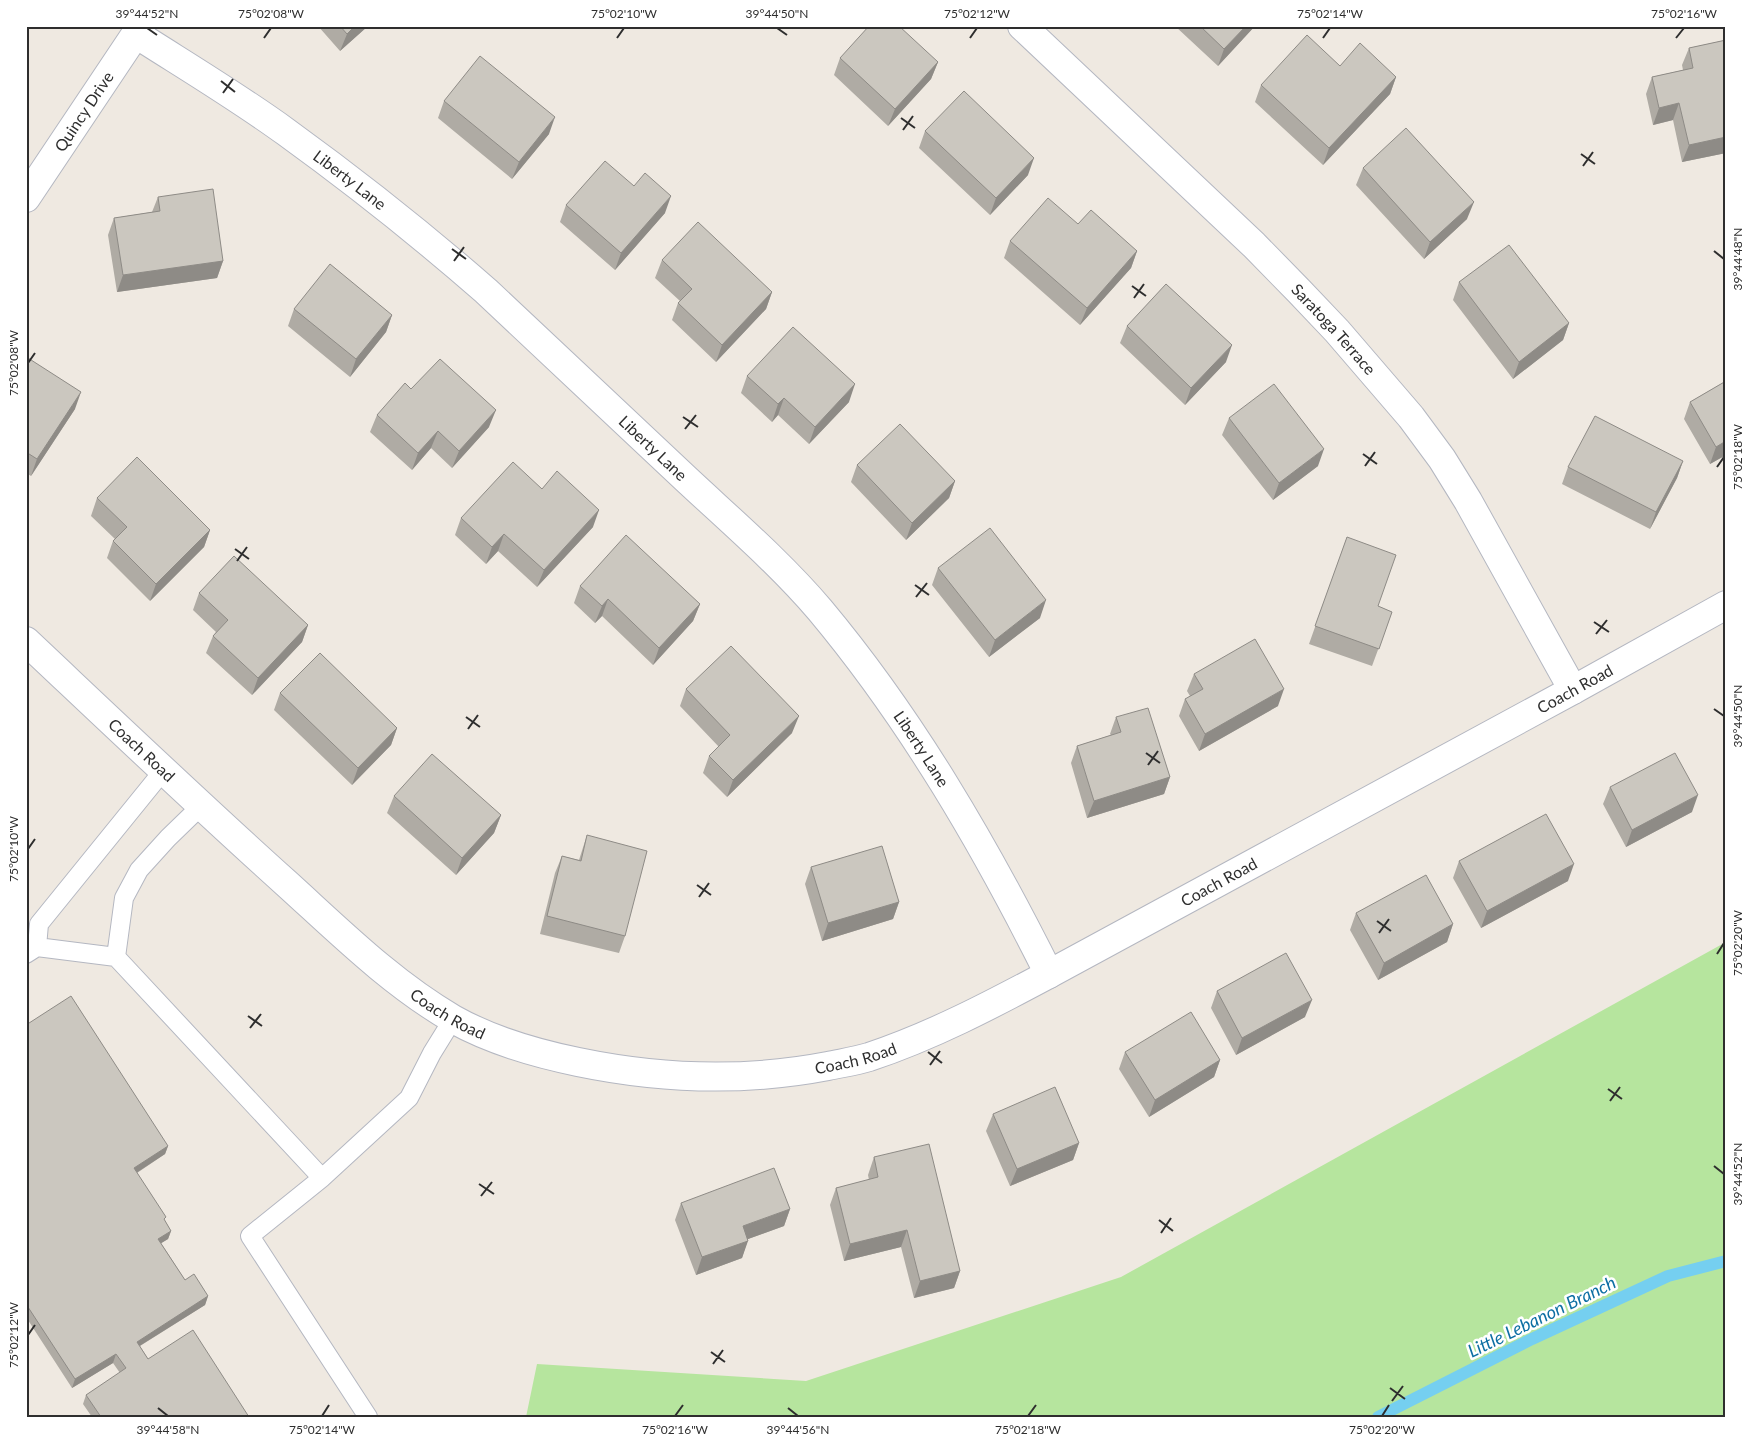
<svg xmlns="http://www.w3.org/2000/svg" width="1752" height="1443" font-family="Lato,sans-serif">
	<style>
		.green { fill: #b6e59e }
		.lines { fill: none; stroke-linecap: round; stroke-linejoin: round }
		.stream { stroke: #75cff0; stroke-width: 12 }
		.service-casing { stroke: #b4b7c1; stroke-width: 20 }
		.minor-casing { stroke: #b4b7c1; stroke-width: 30 }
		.service { stroke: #fff; stroke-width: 18 }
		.minor { stroke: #fff; stroke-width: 28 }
		.wall { fill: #afaba4 }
		.shaded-wall { fill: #8e8b86 }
		.building { fill: #cbc7bf; stroke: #8e8b86 }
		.ticks { fill: none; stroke: #2e2e2e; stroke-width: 2 }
		.labels { text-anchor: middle; stroke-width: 5; stroke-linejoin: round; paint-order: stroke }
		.street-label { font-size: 16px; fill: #2e2e2e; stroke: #fff }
		.water-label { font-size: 18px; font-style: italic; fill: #0d6fa3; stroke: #fff }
		.neatline { fill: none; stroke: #2e2e2e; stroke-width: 2 }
		.ticks-label { font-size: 12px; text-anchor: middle; fill: #2e2e2e }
	</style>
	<rect width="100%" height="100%" fill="#efe9e1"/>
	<path class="green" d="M 1726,942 L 1726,1417 L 526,1417 L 537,1364 L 806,1381 L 1121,1277 Z"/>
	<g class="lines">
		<path class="stream" d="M 1378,1417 L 1532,1339 L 1668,1276 L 1726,1261"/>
		<g class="service-casing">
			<path id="service" d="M 37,947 L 39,924 L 163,771
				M 26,954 L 37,947 L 116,957 L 322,1178 L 250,1236 L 368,1417
				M 116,957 L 124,898 L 139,870 L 168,838 L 201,806
				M 322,1178 L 409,1098 L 432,1053 L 453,1019"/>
		</g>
		<g class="minor-casing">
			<g id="minor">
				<path id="s1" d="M 1022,26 L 1254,245 L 1299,291 L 1337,331 L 1411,417 L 1442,459 L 1468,501 L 1573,690"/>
				<path id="s2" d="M 136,34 C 186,66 238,97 286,132 C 355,182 422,235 486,291 C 552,353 619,416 685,478 C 731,521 779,562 820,610 C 912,720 985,846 1049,974"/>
				<path id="s3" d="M 26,198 L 141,26"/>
				<path id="s4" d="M 26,641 C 112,722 198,804 286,883 C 339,931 391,983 453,1019 C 492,1041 534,1053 578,1062 C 660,1079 745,1082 828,1066 C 842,1063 856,1061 869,1057 C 932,1036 991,1005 1049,974 L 1573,690 L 1726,605"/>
			</g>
		</g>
		<use href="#service" class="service"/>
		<use href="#minor" class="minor"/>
	</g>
	<path class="wall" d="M 318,26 L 368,26 L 340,51 Z
		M 1175,26 L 1255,26 L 1218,66 Z
		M 1726,40 L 1726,153 L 1682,162 L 1673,120 L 1653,125 L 1646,94 L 1652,77 L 1683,70 L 1682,65 L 1689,48 Z
		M 840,58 L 938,62 L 931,79 L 888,126 L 834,75 Z
		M 1340,66 L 1396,77 L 1390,94 L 1323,165 L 1255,102 L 1261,85 Z
		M 444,101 L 549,134 L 512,179 L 438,118 Z
		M 925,131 L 1028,175 L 990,215 L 919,148 Z
		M 1363,168 L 1467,219 L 1424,259 L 1356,185 Z
		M 634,186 L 665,213 L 615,270 L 560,222 L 566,205 Z
		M 158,197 L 223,261 L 217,278 L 117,292 L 108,235 L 114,218 L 152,212 Z
		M 1078,224 L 1137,251 L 1131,268 L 1080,325 L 1004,258 L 1010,241 Z
		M 662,260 L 772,292 L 766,309 L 716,362 L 672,320 L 678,303 L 680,301 L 655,278 Z
		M 1459,282 L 1569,323 L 1563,340 L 1513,379 L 1453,300 Z
		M 294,309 L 392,315 L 386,332 L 350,377 L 288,326 Z
		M 1127,326 L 1226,362 L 1185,405 L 1120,343 Z
		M 26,361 L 75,409 L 31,476 L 26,473 Z
		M 747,376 L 849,402 L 809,444 L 778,415 L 772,422 L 741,393 Z
		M 1726,381 L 1726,455 L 1710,464 L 1684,419 L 1690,402 Z
		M 411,389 L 489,427 L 452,468 L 431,448 L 412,470 L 370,432 L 377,415 Z
		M 1229,418 L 1318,466 L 1273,500 L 1222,435 Z
		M 1683,461 L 1677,478 L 1650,529 L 1562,484 L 1568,467 Z
		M 857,465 L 955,481 L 949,498 L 906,540 L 851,482 Z
		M 542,489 L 593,527 L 537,587 L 498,551 L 486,564 L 455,535 L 461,518 Z
		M 97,498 L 210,530 L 204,547 L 150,601 L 107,558 L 113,541 L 115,539 L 91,516 Z
		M 1347,537 L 1378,606 L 1392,612 L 1372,666 L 1309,644 Z
		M 938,568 L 1040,618 L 989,657 L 932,585 Z
		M 580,586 L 700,604 L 693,621 L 653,665 L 602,616 L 595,623 L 574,603 Z
		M 199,593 L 308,625 L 302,642 L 252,695 L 206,653 L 213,636 L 216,632 L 193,610 Z
		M 1194,674 L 1278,706 L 1199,751 L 1179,716 L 1185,699 L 1190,696 L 1187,691 Z
		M 686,689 L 792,733 L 727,797 L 703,773 L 709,756 L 719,747 L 680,706 Z
		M 280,693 L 397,728 L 391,745 L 352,785 L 274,710 Z
		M 1116,717 L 1170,777 L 1164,794 L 1087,818 L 1071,763 L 1077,746 L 1111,735 L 1110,734 Z
		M 1610,787 L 1692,812 L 1626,847 L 1603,804 Z
		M 394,796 L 501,815 L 494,833 L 456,875 L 387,813 Z
		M 587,835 L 625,936 L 619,953 L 540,934 L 555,873 L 562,856 L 579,860 Z
		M 1459,861 L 1568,881 L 1481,928 L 1453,878 Z
		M 811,867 L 899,902 L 893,919 L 822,941 L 805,884 Z
		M 1356,913 L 1453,924 L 1447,942 L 1378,980 L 1350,930 Z
		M 1217,991 L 1305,1017 L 1236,1055 L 1211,1008 Z
		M 26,1025 L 168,1146 L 165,1154 L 137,1173 L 171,1231 L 168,1239 L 161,1243 L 185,1280 L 208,1296 L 205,1305 L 140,1346 L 148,1359 L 249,1417 L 92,1417 L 83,1404 L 86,1395 L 120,1373 L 113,1363 L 72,1388 L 26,1317 Z
		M 1125,1052 L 1220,1060 L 1214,1077 L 1149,1117 L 1119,1069 Z
		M 993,1114 L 1079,1143 L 1073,1160 L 1010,1186 L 986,1131 Z
		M 874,1157 L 960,1271 L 954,1288 L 914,1298 L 901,1247 L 844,1261 L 830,1205 L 836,1188 L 869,1180 L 868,1175 Z
		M 681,1203 L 790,1209 L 784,1226 L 748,1239 L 742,1258 L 696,1275 L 675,1220 Z"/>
	<path class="shaded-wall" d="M 355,26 L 368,26 L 340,51 L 347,34 Z
		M 1246,26 L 1255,26 L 1218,66 L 1224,49 Z
		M 938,62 L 931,79 L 888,126 L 895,109 Z
		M 1396,77 L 1390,94 L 1323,165 L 1329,148 Z
		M 1679,103 L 1673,120 L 1653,125 L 1659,108 Z
		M 555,117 L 549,134 L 512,179 L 519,162 Z
		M 1726,137 L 1726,153 L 1682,162 L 1689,145 Z
		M 1034,158 L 1028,175 L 990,215 L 996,198 Z
		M 671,196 L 665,213 L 615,270 L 621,253 Z
		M 1474,202 L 1467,219 L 1424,259 L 1430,242 Z
		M 1137,251 L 1131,268 L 1080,325 L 1087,308 Z
		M 223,261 L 217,278 L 117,292 L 123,275 Z
		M 772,292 L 766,309 L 716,362 L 722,345 Z
		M 392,315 L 386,332 L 350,377 L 356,359 Z
		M 1569,323 L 1563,340 L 1513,379 L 1519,362 Z
		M 1232,345 L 1226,362 L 1185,405 L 1191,388 Z
		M 855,384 L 849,402 L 809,444 L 815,427 Z
		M 81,392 L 75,409 L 31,476 L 37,459 Z
		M 784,398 L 778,415 L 772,422 L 778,404 Z
		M 496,410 L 489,427 L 452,468 L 459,451 Z
		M 438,431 L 431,448 L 412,470 L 418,453 Z
		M 1726,441 L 1726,455 L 1710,464 L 1716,447 Z
		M 1324,449 L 1318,466 L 1273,500 L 1279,483 Z
		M 1683,461 L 1677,478 L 1650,529 L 1656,512 Z
		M 955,481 L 949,498 L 906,540 L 912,523 Z
		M 599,510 L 593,527 L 537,587 L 544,570 Z
		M 210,530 L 204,547 L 150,601 L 156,584 Z
		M 504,534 L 498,551 L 486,564 L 492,547 Z
		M 608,599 L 602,616 L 595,623 L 602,606 Z
		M 1046,600 L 1040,618 L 989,657 L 995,640 Z
		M 700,604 L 693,621 L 653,665 L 659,648 Z
		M 308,625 L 302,642 L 252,695 L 258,678 Z
		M 1284,689 L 1278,706 L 1199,751 L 1205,734 Z
		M 799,716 L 792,733 L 727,797 L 733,780 Z
		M 397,728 L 391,745 L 352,785 L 358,768 Z
		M 1170,777 L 1164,794 L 1087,818 L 1094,801 Z
		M 1698,795 L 1692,812 L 1626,847 L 1632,830 Z
		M 501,815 L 494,833 L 456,875 L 462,858 Z
		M 1574,864 L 1568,881 L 1481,928 L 1487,911 Z
		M 899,902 L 893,919 L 822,941 L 828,923 Z
		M 1453,924 L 1447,942 L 1378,980 L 1384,963 Z
		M 1312,1000 L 1305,1017 L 1236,1055 L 1242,1038 Z
		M 1220,1060 L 1214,1077 L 1149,1117 L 1155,1100 Z
		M 1079,1143 L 1073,1160 L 1010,1186 L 1017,1169 Z
		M 168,1146 L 165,1154 L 130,1177 L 134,1168 Z
		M 790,1209 L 784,1226 L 737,1243 L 743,1226 Z
		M 907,1230 L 901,1247 L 844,1261 L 850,1244 Z
		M 171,1231 L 168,1239 L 155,1247 L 158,1239 Z
		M 748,1241 L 742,1258 L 696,1275 L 702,1257 Z
		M 960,1271 L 954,1288 L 914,1298 L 920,1281 Z
		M 208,1296 L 205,1305 L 133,1350 L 137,1342 Z
		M 116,1354 L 113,1363 L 72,1388 L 75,1379 Z"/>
	<path class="building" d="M 340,26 L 355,26 L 347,34 Z
		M 869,26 L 899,26 L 938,62 L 895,109 L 840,58 Z
		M 1200,26 L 1246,26 L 1224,49 Z
		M 1307,35 L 1340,66 L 1360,43 L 1396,77 L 1329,148 L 1261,85 Z
		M 1726,40 L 1726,137 L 1689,145 L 1679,103 L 1659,108 L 1652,77 L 1693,68 L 1689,48 Z
		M 480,56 L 555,117 L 519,162 L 444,101 Z
		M 964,91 L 1034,158 L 996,198 L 925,131 Z
		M 1406,128 L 1474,202 L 1430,242 L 1363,168 Z
		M 605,161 L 634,186 L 645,173 L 671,196 L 621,253 L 566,205 Z
		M 213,189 L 223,261 L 123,275 L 114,218 L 160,211 L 158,197 Z
		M 1048,198 L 1078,224 L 1091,210 L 1137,251 L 1087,308 L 1010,241 Z
		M 698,222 L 772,292 L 722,345 L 678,303 L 692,289 L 662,260 Z
		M 1509,245 L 1569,323 L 1519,362 L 1459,282 Z
		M 330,264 L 392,315 L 356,359 L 294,309 Z
		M 1166,284 L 1232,345 L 1191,388 L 1127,326 Z
		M 793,327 L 855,384 L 815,427 L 784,398 L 778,404 L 747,376 Z
		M 28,358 L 81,392 L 37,459 L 26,452 L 26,361 Z
		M 440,359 L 496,410 L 459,451 L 438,431 L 418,453 L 377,415 L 405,383 L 411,389 Z
		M 1726,381 L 1726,441 L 1716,447 L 1690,402 Z
		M 1274,384 L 1324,449 L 1279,483 L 1229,418 Z
		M 1595,416 L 1683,461 L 1656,512 L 1568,467 Z
		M 900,424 L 955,481 L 912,523 L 857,465 Z
		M 137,457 L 210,530 L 156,584 L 113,541 L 127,527 L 97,498 Z
		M 513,462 L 542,489 L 557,471 L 599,510 L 544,570 L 504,534 L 492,547 L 461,518 Z
		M 990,528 L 1046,600 L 995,640 L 938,568 Z
		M 626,535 L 700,604 L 659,648 L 608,599 L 602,606 L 580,586 Z
		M 1347,537 L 1396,555 L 1378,606 L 1392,612 L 1379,649 L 1315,626 Z
		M 234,556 L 308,625 L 258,678 L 213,636 L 228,620 L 199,593 Z
		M 1255,639 L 1284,689 L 1205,734 L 1185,699 L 1203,689 L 1194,674 Z
		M 731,646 L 799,716 L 733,780 L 709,756 L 730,735 L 686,689 Z
		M 320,653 L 397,728 L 358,768 L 280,693 Z
		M 1148,708 L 1170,777 L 1094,801 L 1077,746 L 1121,732 L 1116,717 Z
		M 1675,753 L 1698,795 L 1632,830 L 1610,787 Z
		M 432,754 L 501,815 L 462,858 L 394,796 Z
		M 1546,814 L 1574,864 L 1487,911 L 1459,861 Z
		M 587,835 L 647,851 L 625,936 L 547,916 L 562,856 L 581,861 Z
		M 882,846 L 899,902 L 828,923 L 811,867 Z
		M 1426,875 L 1453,924 L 1384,963 L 1356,913 Z
		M 1286,953 L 1312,1000 L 1242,1038 L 1217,991 Z
		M 71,996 L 168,1146 L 134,1168 L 166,1217 L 164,1219 L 171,1231 L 158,1239 L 185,1280 L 194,1274 L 208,1296 L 137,1342 L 148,1359 L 193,1330 L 249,1417 L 101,1417 L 86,1395 L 126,1368 L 116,1354 L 75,1379 L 26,1304 L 26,1025 Z
		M 1191,1012 L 1220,1060 L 1155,1100 L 1125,1052 Z
		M 1055,1087 L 1079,1143 L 1017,1169 L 993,1114 Z
		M 929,1144 L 960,1271 L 920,1281 L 907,1230 L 850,1244 L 836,1188 L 878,1177 L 874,1157 Z
		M 774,1168 L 790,1209 L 743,1226 L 748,1241 L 702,1257 L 681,1203 Z"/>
	<path class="ticks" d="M 147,28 L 157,35M 777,28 L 787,35M 264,38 L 271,28M 617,38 L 624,28M 970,38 L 977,28M 1323,38 L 1330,28M 1676,38 L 1684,28M 221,81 L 235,92M 223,93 L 233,79M 901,118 L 915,128M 903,130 L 913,116M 1581,154 L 1595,164M 1583,166 L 1593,152M 452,249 L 466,259M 1714,251 L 1724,259M 454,261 L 464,247M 1132,286 L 1146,296M 1134,298 L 1144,284M 28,363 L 35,353M 683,417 L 698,427M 685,429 L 696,415M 1363,454 L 1377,464M 1365,466 L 1375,452M 1717,467 L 1724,457M 235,549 L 249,559M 237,561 L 247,547M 915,585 L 929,595M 916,597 L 927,583M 1594,622 L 1609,632M 1596,634 L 1607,620M 1714,709 L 1724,716M 466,717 L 480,727M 468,729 L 478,715M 1146,753 L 1160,763M 1148,765 L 1158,751M 28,849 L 35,839M 697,885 L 711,895M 699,897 L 709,883M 1377,921 L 1391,931M 1379,933 L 1389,919M 1717,954 L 1724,943M 248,1016 L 262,1026M 250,1028 L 261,1014M 928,1052 L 942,1063M 930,1065 L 940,1051M 1608,1089 L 1622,1099M 1610,1101 L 1620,1087M 1714,1166 L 1724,1174M 479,1184 L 494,1194M 481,1196 L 492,1182M 1159,1220 L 1173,1231M 1161,1233 L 1171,1218M 28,1335 L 35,1325M 711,1352 L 725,1362M 713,1364 L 723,1350M 1390,1388 L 1405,1399M 1392,1401 L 1403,1386M 158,1408 L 168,1416M 788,1408 L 798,1416M 322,1416 L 329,1405M 675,1416 L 683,1405M 1028,1416 L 1036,1405M 1382,1416 L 1389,1405"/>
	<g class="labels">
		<g class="street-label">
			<text dy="6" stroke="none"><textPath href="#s3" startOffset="104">Quincy Drive</textPath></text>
			<text dy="6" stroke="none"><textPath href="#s2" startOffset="259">Liberty Lane</textPath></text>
			<text dy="6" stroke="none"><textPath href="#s1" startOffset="435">Saratoga Terrace</textPath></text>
			<text dy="6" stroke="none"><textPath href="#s2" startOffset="664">Liberty Lane</textPath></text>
			<text dy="6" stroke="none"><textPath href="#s4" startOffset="1794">Coach Road</textPath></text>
			<text dy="6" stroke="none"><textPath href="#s2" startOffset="1069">Liberty Lane</textPath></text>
			<text dy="6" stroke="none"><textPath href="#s4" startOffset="159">Coach Road</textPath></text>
			<text dy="6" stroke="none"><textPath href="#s4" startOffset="1389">Coach Road</textPath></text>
			<text dy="6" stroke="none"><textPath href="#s4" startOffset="564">Coach Road</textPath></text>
			<text dy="6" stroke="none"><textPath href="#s4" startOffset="984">Coach Road</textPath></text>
		</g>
		<g class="water-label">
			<text transform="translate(1542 1317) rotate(-26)" y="6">Little Lebanon Branch</text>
		</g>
	</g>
	<rect width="1752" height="1443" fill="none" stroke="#ffffff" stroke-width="55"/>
	<rect x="28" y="28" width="1696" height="1388" class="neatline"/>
	<g class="ticks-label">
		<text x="147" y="18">39°44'52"N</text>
		<text x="271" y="18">75°02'08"W</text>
		<text x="624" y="18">75°02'10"W</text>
		<text x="777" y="18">39°44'50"N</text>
		<text x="977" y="18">75°02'12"W</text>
		<text x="1330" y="18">75°02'14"W</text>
		<text x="1684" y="18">75°02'16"W</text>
		<text transform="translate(1738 259) rotate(-90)" y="4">39°44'48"N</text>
		<text transform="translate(14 363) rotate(-90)" y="4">75°02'08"W</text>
		<text transform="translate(1738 457) rotate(-90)" y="4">75°02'18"W</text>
		<text transform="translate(1738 716) rotate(-90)" y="4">39°44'50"N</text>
		<text transform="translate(14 849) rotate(-90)" y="4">75°02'10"W</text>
		<text transform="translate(1738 943) rotate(-90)" y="4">75°02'20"W</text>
		<text transform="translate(1738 1174) rotate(-90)" y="4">39°44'52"N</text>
		<text transform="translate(14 1335) rotate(-90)" y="4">75°02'12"W</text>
		<text x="168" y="1434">39°44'58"N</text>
		<text x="322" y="1434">75°02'14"W</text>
		<text x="675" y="1434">75°02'16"W</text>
		<text x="798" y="1434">39°44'56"N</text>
		<text x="1028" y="1434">75°02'18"W</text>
		<text x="1382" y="1434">75°02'20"W</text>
	</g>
</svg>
